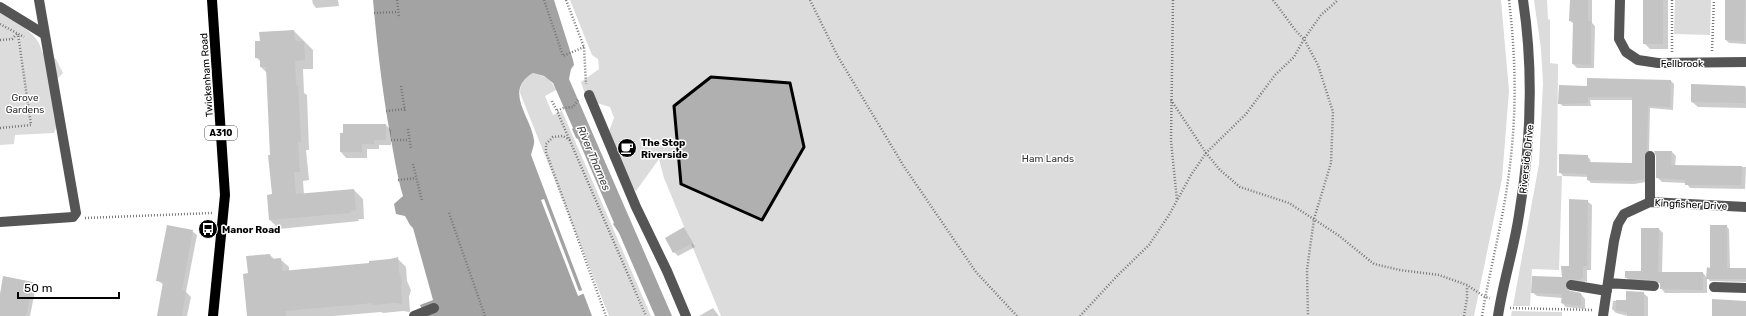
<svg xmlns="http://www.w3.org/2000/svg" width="1746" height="316" font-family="Rubik,sans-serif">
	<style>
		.green { fill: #dcdcdc }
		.water { fill: #a3a3a3 }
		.pier { fill: #fff }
		.shadow { fill: #0003 }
		.building { fill: #c4c4c4 }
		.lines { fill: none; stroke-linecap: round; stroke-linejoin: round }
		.path { stroke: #777; stroke-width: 2.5; stroke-dasharray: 1 2; stroke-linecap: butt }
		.minor { stroke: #555; stroke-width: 10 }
		.major { stroke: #000; stroke-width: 10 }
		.marked { fill: #000; fill-opacity: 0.2; stroke: #000; stroke-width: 3; stroke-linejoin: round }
		.labels { text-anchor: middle; stroke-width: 3; stroke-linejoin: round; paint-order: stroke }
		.shield { fill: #fff; stroke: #4c4c4c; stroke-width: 1 }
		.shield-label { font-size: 9px; font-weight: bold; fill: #000 }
		.street-label { font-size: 10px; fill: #000; stroke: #fff }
		.park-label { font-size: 10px; fill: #333; stroke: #fff }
		.poi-label { font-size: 10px; font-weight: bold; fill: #000; stroke: #fff; text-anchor: start }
		.water-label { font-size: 11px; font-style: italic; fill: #444; stroke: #fff }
	</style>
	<rect width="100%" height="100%" fill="#fff"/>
	<path class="green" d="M 570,0 L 1501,0 L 1509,91 L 1502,179 L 1474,316 L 721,316 L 664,178 L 659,159 L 636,191 L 618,175 L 608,134 L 614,118 L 610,107 L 587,100 L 581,82 L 599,69 L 598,59 L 592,55 Z
		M 1534,0 L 1547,0 L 1548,19 L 1550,20 L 1550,63 L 1558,64 L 1557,176 L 1562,176 L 1559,270 L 1532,269 L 1530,306 L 1513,306 L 1539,164 L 1543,83 L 1541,49 Z
		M 1675,0 L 1711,0 L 1710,35 L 1674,34 Z
		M 0,12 C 15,22 39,33 42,52 L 56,59 L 63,73 L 57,79 L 58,123 L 54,133 L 15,135 L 14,144 L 0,145 Z
		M 533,73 C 545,76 551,79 556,90 L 545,96 L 553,115 L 562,111 L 651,316 L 609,316 L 520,93 C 520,83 525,78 533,73 Z
		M 1512,311 L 1562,312 L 1562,316 L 1511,316 Z"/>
	<path class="water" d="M 373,0 L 554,0 L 573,60 L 574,65 L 571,69 L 569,79 L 672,316 L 655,316 L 619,233 L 613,224 L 614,223 L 578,139 L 576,138 L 572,129 L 573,128 L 553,83 L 544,76 L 533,73 C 503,91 531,116 534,140 C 535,144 532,150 531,155 L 592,316 L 425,316 L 420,305 L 433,300 L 413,228 L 410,225 L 405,216 L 396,214 L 394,204 L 403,196 C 397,176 394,155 390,134 C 382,89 377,45 373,0 Z"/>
	<path class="pier" d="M 544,199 L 579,291 L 583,290 L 585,293 L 578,296 L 541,200 Z"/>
	<path class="shadow" d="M 312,0 L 338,0 L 339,6 L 316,8 L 313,4 Z
		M 1571,0 L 1592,0 L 1592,23 L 1595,26 L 1594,68 L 1577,68 L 1573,64 L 1574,24 L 1570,21 Z
		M 1644,0 L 1668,0 L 1668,49 L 1650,49 L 1644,43 Z
		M 1726,0 L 1746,0 L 1746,44 L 1729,43 L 1726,40 Z
		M 294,31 L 313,50 L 313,69 L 303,69 L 304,93 L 307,95 L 309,150 L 306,150 L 309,180 L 303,181 L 304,195 L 354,190 L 363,199 L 364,219 L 358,219 L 359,221 L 279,229 L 270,220 L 268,195 L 273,195 L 267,73 L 261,67 L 261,62 L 256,57 L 261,42 Z
		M 1671,81 L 1674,84 L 1673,110 L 1650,108 L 1649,154 L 1646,182 L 1634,184 L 1591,183 L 1588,180 L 1588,177 L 1563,176 L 1560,172 L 1587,156 L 1590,159 L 1591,163 L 1633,164 L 1633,100 L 1590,100 L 1591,106 L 1563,106 L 1559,103 L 1588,87 Z
		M 1745,87 L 1746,88 L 1746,108 L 1698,107 L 1692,102 Z
		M 386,125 L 391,130 L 391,145 L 379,145 L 379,149 L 367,149 L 367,158 L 346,158 L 341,152 Z
		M 1672,152 L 1676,156 L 1675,166 L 1746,167 L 1745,189 L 1690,188 L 1686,183 L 1662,182 L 1658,178 Z
		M 1587,201 L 1592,205 L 1591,270 L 1587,270 L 1587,282 L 1585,281 L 1585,284 L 1568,289 L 1570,292 L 1581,294 L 1585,299 L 1585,309 L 1566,307 L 1562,303 L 1562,298 L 1537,296 L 1532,292 L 1563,278 L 1570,267 Z
		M 1726,226 L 1729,229 L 1730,269 L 1746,269 L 1746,282 L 1710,281 L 1707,278 L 1707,293 L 1665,293 L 1661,288 L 1660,283 L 1630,281 L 1626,277 L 1642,272 L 1642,229 L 1659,229 L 1663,233 L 1662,273 L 1703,273 L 1707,278 Z
		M 684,229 L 695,247 L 678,256 L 674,252 Z
		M 192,231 L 197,235 L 186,292 L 191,297 L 187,316 L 158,316 L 164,285 L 157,280 Z
		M 270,255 L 274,259 L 280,259 L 289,267 L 289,271 L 370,264 L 397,258 L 406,267 L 407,281 L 411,290 L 409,297 L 410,312 L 403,311 L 383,313 L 381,312 L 334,316 L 249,316 L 249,274 Z
		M 32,283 L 36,286 L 30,316 L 0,316 L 0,298 Z
		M 1643,293 L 1648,297 L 1648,316 L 1628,316 L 1616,313 L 1612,309 L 1613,301 L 1627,301 Z
		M 713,308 L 719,316 L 699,316 Z"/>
	<path class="building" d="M 1570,0 L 1588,0 L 1588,21 L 1591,21 L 1591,65 L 1572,64 L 1573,21 L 1569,21 Z
		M 1643,0 L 1663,0 L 1663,44 L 1643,44 Z
		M 1725,0 L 1745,0 L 1744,41 L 1725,40 Z
		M 294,30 L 295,41 L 304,41 L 305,60 L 295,61 L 296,85 L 298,85 L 301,142 L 298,142 L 300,172 L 294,172 L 296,194 L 354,189 L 356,210 L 350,211 L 350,213 L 269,220 L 267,195 L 272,194 L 268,155 L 270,155 L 266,67 L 260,67 L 260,58 L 255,58 L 255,41 L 260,41 L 259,32 Z
		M 1587,78 L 1671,80 L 1670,107 L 1648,106 L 1647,151 L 1644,156 L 1644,179 L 1630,181 L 1587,180 L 1587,174 L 1559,173 L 1559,154 L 1588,155 L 1588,162 L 1632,163 L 1632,97 L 1588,97 L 1588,103 L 1558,104 L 1559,85 L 1587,86 Z
		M 1691,84 L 1745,86 L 1745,103 L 1691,102 Z
		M 343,124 L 386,124 L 386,140 L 374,140 L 374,144 L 362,144 L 362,152 L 340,152 L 340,133 L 343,133 Z
		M 1654,151 L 1672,151 L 1671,165 L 1742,166 L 1741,185 L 1685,185 L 1685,180 L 1656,178 L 1656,156 Z
		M 1569,199 L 1588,200 L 1587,266 L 1583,266 L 1583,278 L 1581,278 L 1581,280 L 1569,279 L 1565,284 L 1567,290 L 1581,293 L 1581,306 L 1561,303 L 1562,294 L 1531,293 L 1532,276 L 1562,277 L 1561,266 L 1569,266 Z
		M 167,225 L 193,230 L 182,290 L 186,291 L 182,316 L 157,316 L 163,282 L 156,281 Z
		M 1710,225 L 1727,225 L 1727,268 L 1746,268 L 1746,279 L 1706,279 L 1707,267 L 1710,268 Z
		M 684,227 L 693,243 L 673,253 L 665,238 Z
		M 1641,228 L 1659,228 L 1658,272 L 1703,272 L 1703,290 L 1660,289 L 1660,283 L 1655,280 L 1625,278 L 1625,271 L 1641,271 Z
		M 270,254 L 271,259 L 281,258 L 282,271 L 369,263 L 369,261 L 390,259 L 398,257 L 399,272 L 402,280 L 401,288 L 402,304 L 394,303 L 373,305 L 373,303 L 285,311 L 286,316 L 247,316 L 243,274 L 248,273 L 246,256 Z
		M 3,276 L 33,282 L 26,316 L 0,316 L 0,294 Z
		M 1626,291 L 1644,292 L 1644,316 L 1627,316 L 1627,312 L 1616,311 L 1616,300 L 1626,300 Z
		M 1712,299 L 1746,301 L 1746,316 L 1712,316 Z"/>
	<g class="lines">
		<path class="path" d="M 397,0 L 399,18
			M 544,0 L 563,56 L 584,47
			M 566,0 L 584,47 L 586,84
			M 810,0 L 837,55 L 903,165 L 976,272 L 1017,316
			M 1173,0 L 1171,141 L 1177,200
			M 1273,0 L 1296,31 L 1304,39 L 1318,65 L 1333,112 L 1331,163 L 1314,219 L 1307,270 L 1308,316
			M 374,13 L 398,12
			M 0,24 L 24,37
			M 0,40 L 12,39 L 17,34
			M 1712,51 L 1714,0
			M 1672,52 L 1672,0
			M 401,86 L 405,111
			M 578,100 L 573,107 L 563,108 L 557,111 L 646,316
			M 1171,100 L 1206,153 L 1220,170 L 1240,187 L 1289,203 L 1338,235 L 1374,264 L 1400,270 L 1439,275 L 1467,285 L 1485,297 L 1490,298
			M 552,101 L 557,111
			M 386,111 L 405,109
			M 0,128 L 31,125 L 18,34
			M 408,129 L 411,149
			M 391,140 L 409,140
			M 570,140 L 563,136 L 553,137 L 546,144 L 546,152 L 606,316
			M 413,164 L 422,201
			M 398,180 L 416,178
			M 449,213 L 485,316
			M 85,218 L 212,213
			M 1510,308 L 1593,310
			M 1080,316 L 1117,276 L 1149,245 L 1169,215 L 1191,175 L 1206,153 L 1246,114 L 1275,75 L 1294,57 L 1304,39 L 1321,15 L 1338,0
			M 1464,316 L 1467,298 L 1467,286
			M 1482,316 C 1490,268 1503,221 1509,173 C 1517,112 1516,60 1509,0"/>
		<path class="minor" d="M 1620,0 L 1619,39 L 1626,52 L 1638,60 L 1658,63 L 1746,62
			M 0,7 L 44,34
			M 589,95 L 636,207 L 667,271 L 686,316
			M 1650,202 L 1650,156
			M 0,222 L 73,217 L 76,213 L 39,0
			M 1608,283 L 1654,286
			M 1571,285 L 1607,291
			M 1714,287 L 1746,288
			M 414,316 L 434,308
			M 1498,316 C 1503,282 1514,249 1519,215 C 1531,144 1534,72 1523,0
			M 1603,316 L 1614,241 L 1618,224 L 1624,214 L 1650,202 L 1746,207"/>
		<path class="major" d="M 212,0 L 225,195 L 213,316"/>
	</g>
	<path class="marked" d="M 711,77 L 790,83 L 804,147 L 762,220 L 681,184 L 674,106 Z"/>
	<defs>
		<g id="cafe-disc" transform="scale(1)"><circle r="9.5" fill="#000" stroke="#fff"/><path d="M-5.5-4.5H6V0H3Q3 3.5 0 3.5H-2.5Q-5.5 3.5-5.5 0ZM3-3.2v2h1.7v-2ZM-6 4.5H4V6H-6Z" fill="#fff"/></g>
		<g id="bus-disc" transform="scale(1)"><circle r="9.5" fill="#000" stroke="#fff"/><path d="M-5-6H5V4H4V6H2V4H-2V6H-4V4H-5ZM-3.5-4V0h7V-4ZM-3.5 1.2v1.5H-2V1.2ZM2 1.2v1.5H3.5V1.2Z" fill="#fff"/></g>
	</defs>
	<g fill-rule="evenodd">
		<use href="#cafe-disc" x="627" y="148"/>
		<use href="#bus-disc" x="208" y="229"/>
	</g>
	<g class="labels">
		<rect class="shield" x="205" y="126" width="32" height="14" rx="3"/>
		<g class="shield-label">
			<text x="221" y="136">A310</text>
		</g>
		<g class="street-label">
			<text x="1682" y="67">Fellbrook</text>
			<text transform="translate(206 75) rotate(-94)" y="4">Twickenham Road</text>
			<text transform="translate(1526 159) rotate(-84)" y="4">Riverside Drive</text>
			<text transform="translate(1691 204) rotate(3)" y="4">Kingfisher Drive</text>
		</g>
		<g class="park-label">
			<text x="25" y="101">Grove<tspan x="25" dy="12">Gardens</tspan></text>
			<text x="1048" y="162">Ham Lands</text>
		</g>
		<g class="poi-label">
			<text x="641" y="146">The Stop<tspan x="641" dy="12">Riverside</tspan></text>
			<text x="222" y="233">Manor Road</text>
		</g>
		<g class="water-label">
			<text transform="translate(594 158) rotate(67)" y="4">River Thames</text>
		</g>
	</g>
	<path d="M18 292v6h101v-6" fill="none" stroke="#000000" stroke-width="2"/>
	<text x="24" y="292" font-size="12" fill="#000000" stroke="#ffffff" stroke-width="3" paint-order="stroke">50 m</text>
</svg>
